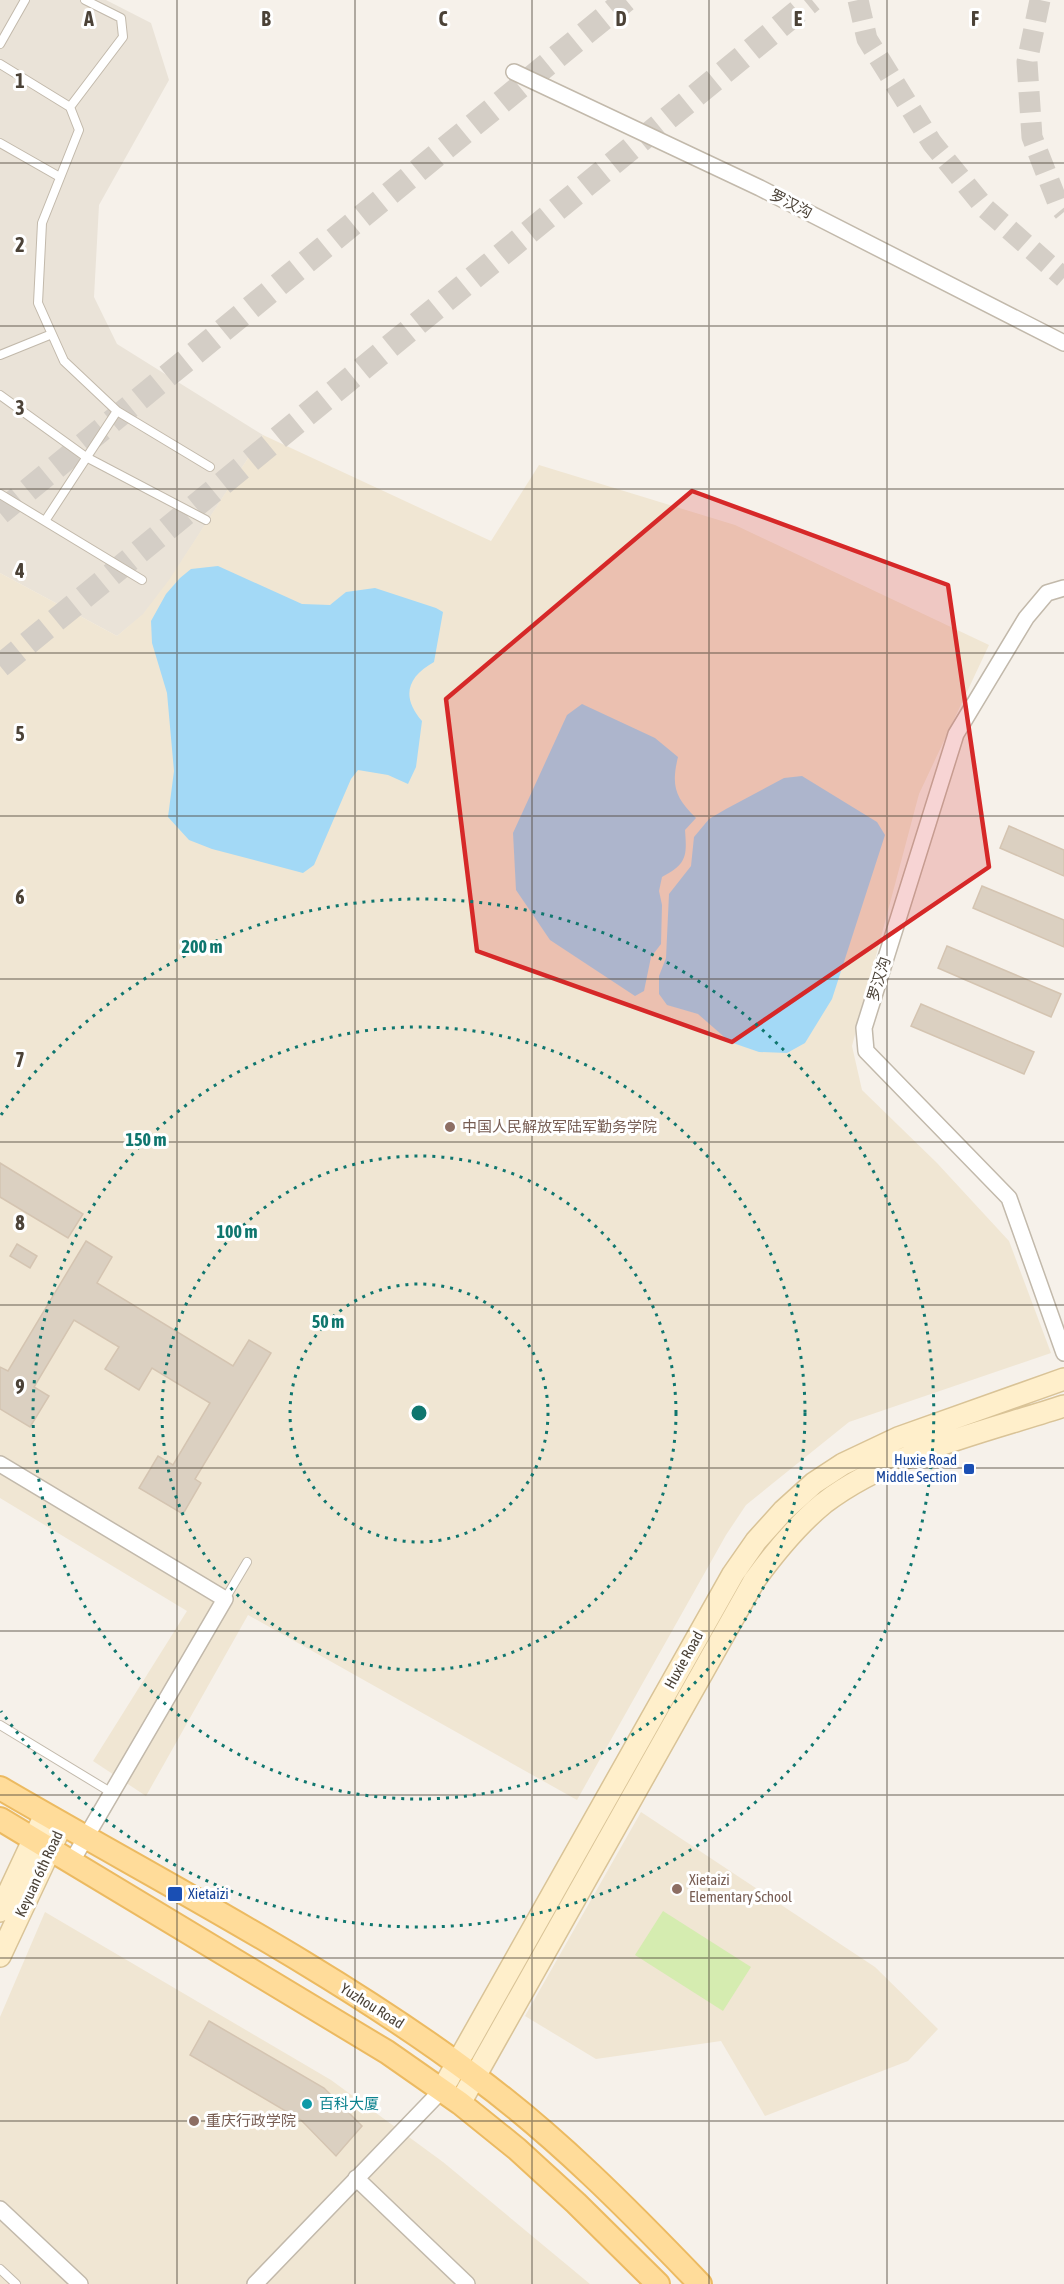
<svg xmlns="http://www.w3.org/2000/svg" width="1064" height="2284" font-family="'Asap Condensed','Noto Sans SC',sans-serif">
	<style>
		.residential { fill: #eae3d8 }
		.education { fill: #f0e6d3 }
		.green { fill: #d5ecb0 }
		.water { fill: #a3d9f6 }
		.building { fill: #dbd0c1; stroke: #d4c4b1; stroke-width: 1.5 }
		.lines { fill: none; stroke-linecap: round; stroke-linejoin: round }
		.secondary-tunnel { stroke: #d4cec6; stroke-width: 21; stroke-dasharray: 21 10; stroke-linecap: butt }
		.trunk-tunnel { stroke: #d4cec6; stroke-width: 24; stroke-dasharray: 24 12; stroke-linecap: butt }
		.service-casing { stroke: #c2b9ab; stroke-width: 10 }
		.minor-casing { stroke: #c2b9ab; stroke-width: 18 }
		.secondary-casing { stroke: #d9c397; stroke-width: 24 }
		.primary-casing { stroke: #ecba61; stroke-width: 26 }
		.service { stroke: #fff; stroke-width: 8 }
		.minor { stroke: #fff; stroke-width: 15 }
		.secondary { stroke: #ffefcb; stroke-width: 21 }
		.primary { stroke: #ffdc9a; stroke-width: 22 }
		.marked { fill: #d62828; fill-opacity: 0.2; stroke: #d62828; stroke-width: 4.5; stroke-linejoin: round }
		.grid { fill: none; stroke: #4b4237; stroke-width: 1.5; stroke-opacity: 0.55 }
		.ring { fill: none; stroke: #0f766e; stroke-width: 3; stroke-dasharray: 3 6 }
		.education-dot { fill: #8d6e63; stroke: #fff; stroke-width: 2 }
		.transit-dot { fill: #1a4fb4; stroke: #fff; stroke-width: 2 }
		.culture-dot { fill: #0f9aa8; stroke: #fff; stroke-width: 2 }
		.labels { text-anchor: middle; stroke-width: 6; stroke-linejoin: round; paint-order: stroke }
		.street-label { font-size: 15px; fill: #4b4237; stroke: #fff }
		.education-label { font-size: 15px; fill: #785e54; stroke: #fff; text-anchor: start }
		.transit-label { font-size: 15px; fill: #164399; stroke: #fff; text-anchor: end }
		.culture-label { font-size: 15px; fill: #0d838f; stroke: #fff; text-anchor: start }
		.grid-label { font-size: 20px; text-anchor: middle; font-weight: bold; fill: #4b4237; stroke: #fff; stroke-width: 6; stroke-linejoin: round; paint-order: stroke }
		.centre { fill: #0f766e; stroke: #fff; stroke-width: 3 }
		.ring-label { font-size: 18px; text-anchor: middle; font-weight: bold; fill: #0f766e; stroke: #fff; stroke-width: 6; stroke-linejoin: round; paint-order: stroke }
	</style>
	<rect width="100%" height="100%" fill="#f6f1ea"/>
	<path class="residential" d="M 0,0 L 106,0 L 151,23 L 169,80 L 99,205 L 94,297 L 117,344 L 263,435 L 169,581 L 143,615 L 117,636 L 0,573 Z"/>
	<path class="education" d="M 263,435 L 491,541 L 539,465 L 735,525 L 989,645 L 919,794 L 852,1046 L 862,1090 L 937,1163 L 1009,1241 L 1051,1353 L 849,1422 L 746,1505 L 726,1535 L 577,1800 L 248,1615 L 146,1796 L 93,1761 L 187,1611 L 0,1498 L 0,573 L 117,636 L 143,614 L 169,580 Z
		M 641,1812 L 875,1967 L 938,2029 L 908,2061 L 765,2116 L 721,2041 L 596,2059 L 525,2016 Z
		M 45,1912 L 331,2080 L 443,2162 L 590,2284 L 0,2284 L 0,2017 Z"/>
	<path class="green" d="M 663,1911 L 751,1967 L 723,2011 L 635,1955 Z"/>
	<path class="water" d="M 218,566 L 302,604 L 330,605 L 346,592 L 375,588 L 436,608 L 443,612 L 434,662 C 407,677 401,697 422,721 L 416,767 L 408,784 L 388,775 L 358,770 L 351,779 L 314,865 L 303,873 L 212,849 L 189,840 L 168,817 L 174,771 L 167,693 L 152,643 L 151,621 L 166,594 L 180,578 L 191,569 Z
		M 582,704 L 655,738 L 678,757 C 671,786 675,797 696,818 L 685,830 C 687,856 687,864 662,877 L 659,891 L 662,905 L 661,944 L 651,957 L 644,991 L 635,996 L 550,940 L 516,890 L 513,833 L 567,715 Z
		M 802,776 L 877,822 L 885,835 L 832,999 L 805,1043 L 787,1053 L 759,1052 L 730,1042 L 698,1014 L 667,1005 L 659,994 L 659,976 L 666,958 L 669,894 L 691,866 L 694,837 L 709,819 L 726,809 L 784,778 Z"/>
	<path class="building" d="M 1009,826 L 1064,850 L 1064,876 L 1000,848 Z
		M 982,886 L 1064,920 L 1064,947 L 973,908 Z
		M 947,946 L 1061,994 L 1051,1017 L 938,968 Z
		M 921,1004 L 1034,1052 L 1024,1074 L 911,1026 Z
		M 0,1163 L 83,1214 L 68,1238 L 0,1197 Z
		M 86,1241 L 112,1257 L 97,1283 L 233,1366 L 249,1340 L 271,1353 L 195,1479 L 201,1483 L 183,1514 L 139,1488 L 158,1456 L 173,1465 L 210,1403 L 152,1368 L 139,1390 L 105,1369 L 119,1347 L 74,1320 L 34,1387 L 49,1396 L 30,1427 L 0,1409 L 0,1367 L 8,1371 Z
		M 17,1244 L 37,1256 L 30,1268 L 10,1256 Z
		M 209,2021 L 324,2088 L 362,2126 L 336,2156 L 301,2120 L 190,2055 Z"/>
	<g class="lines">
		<path class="secondary-tunnel" d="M 858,0 L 867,39 L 932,143 L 986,209 L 1064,278
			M 1040,0 L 1027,62 L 1032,137 L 1059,206 L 1064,212"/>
		<path class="trunk-tunnel" d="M 0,513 L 626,0
			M 0,666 L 812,0"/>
		<g class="service-casing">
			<path id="service" d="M 0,44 L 25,0
				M 0,64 L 70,107 L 79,130 L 42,223 L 38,303 L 64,361 L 117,411 L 210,467
				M 70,107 L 123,37 L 121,18 L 85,0
				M 0,143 L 58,176
				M 0,355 L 52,334
				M 0,395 L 86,457 L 206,520
				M 0,494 L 142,580
				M 45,521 L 117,411
				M 225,1599 L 247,1562
				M 0,1725 L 112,1793
				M 0,2269 L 16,2284"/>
		</g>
		<g class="minor-casing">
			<path id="minor" d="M 514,72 L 760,188 L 1064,343
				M 1064,588 L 1047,593 L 1026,618 L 956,734 L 864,1028 L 866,1051 L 1009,1198 L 1064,1353
				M 0,1464 L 225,1599 L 72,1861
				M 356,2178 L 467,2284
				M 0,2209 L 80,2284
				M 255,2284 L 442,2090"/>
		</g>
		<g class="secondary-casing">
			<path id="secondary" d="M 0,1911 L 45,1815
				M 0,1956 L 62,1824
				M 442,2090 L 733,1574 L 756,1541 L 783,1511 L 814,1483 L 843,1464 L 898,1438 L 1064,1379
				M 460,2103 L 754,1581 C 775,1552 797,1525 824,1503 C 891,1452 985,1432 1064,1406"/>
		</g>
		<g class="primary-casing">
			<path id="primary" d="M 0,1788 C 159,1881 325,1965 473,2075 C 556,2136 629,2210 700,2284
				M 0,1819 L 387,2052 L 460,2103 L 517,2149 L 576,2203 L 658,2284"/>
		</g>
		<use href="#service" class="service"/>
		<use href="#minor" class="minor"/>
		<use href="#secondary" class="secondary"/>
		<use href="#primary" class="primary"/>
	</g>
	<path class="marked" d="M 692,491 L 948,585 L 989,867 L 732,1042 L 477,951 L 446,699 Z"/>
	<path class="grid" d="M 177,0 L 177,2284M 355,0 L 355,2284M 532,0 L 532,2284M 709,0 L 709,2284M 887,0 L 887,2284M 0,163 L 1064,163M 0,326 L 1064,326M 0,489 L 1064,489M 0,653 L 1064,653M 0,816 L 1064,816M 0,979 L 1064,979M 0,1142 L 1064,1142M 0,1305 L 1064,1305M 0,1468 L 1064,1468M 0,1631 L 1064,1631M 0,1795 L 1064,1795M 0,1958 L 1064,1958M 0,2121 L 1064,2121"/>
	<g class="ring">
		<circle cx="419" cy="1413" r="129"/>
		<circle cx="419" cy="1413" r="257"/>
		<circle cx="419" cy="1413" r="386"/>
		<path d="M1 1115A514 514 0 1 1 1 1711"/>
	</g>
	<g class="education-dot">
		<circle cx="450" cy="1127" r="6"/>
		<circle cx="677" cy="1889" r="6"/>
		<circle cx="194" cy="2121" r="6"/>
	</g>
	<g class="transit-dot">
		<rect x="963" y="1463" width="12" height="12" rx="3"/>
		<rect x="167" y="1886" width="16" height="16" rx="3"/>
	</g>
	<circle class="culture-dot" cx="307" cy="2104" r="6"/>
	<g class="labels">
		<g class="street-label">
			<text transform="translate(791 204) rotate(27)" y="5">罗汉沟</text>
			<text transform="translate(879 979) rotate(-73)" y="5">罗汉沟</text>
			<text transform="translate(684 1660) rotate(-61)" y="5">Huxie Road</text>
			<text transform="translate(39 1874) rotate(-65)" y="5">Keyuan 6th Road</text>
			<text transform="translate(372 2006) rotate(32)" y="5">Yuzhou Road</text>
		</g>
		<g class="education-label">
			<text x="462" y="1132">中国人民解放军陆军勤务学院</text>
			<text x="689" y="1885">Xietaizi<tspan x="689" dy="17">Elementary School</tspan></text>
			<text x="206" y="2126">重庆行政学院</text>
		</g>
		<g class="transit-label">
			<text x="957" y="1465">Huxie Road<tspan x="957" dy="17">Middle Section</tspan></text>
			<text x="188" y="1899" text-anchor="start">Xietaizi</text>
		</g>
		<g class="culture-label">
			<text x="319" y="2109">百科大厦</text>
		</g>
	</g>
	<g class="grid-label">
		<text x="89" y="26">A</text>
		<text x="266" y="26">B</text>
		<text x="443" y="26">C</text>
		<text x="621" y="26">D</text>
		<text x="798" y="26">E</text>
		<text x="975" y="26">F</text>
		<text x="20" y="88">1</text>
		<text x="20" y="252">2</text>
		<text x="20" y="415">3</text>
		<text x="20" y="578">4</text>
		<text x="20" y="741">5</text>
		<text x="20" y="904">6</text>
		<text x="20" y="1067">7</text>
		<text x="20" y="1230">8</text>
		<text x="20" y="1394">9</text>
	</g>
	<circle cx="419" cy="1413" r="9" class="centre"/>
	<g class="ring-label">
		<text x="202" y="953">200 m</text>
		<text x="146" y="1146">150 m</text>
		<text x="237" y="1238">100 m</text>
		<text x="328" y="1328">50 m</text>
	</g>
</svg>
